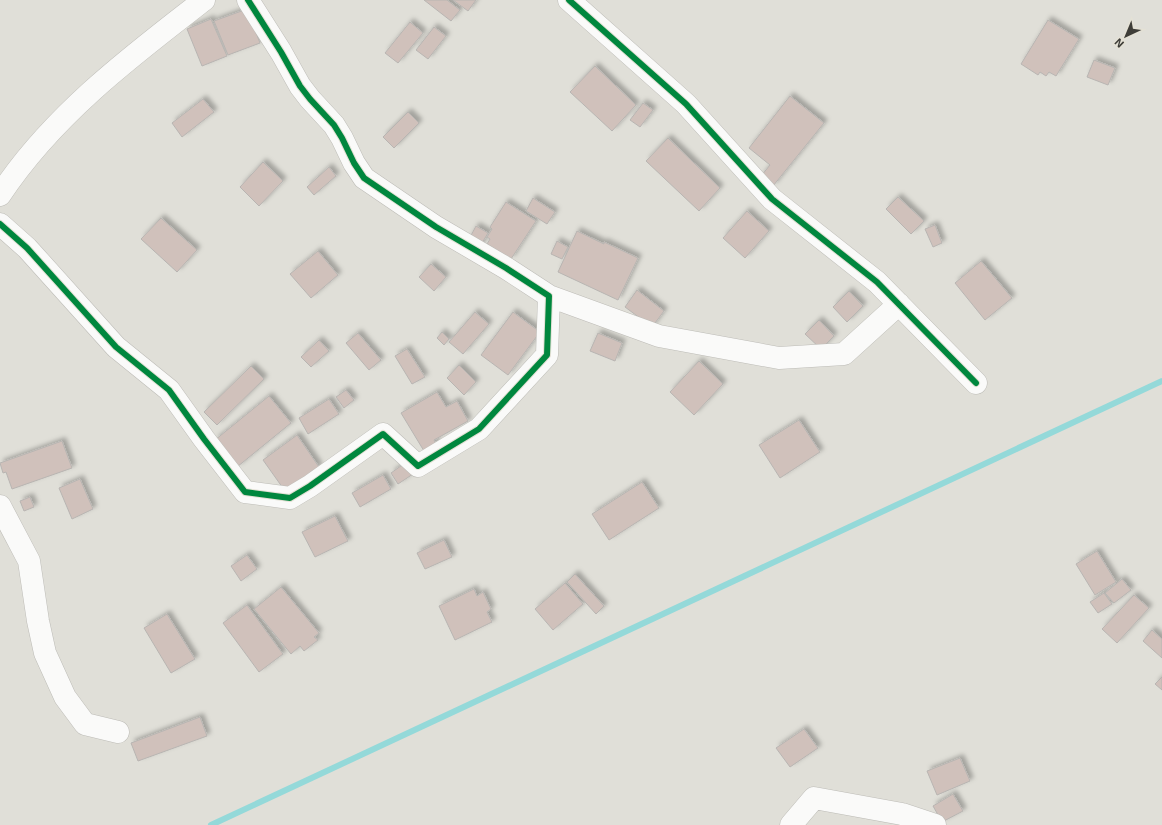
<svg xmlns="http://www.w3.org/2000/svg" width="1162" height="825" font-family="'Exo 2',sans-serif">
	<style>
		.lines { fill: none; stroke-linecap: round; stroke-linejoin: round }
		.stream { stroke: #94d9d9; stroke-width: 6 }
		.building { fill: #d0c1bb; stroke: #b8b5b2; filter: url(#shadow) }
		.minor-casing { stroke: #bdbcb7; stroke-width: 23 }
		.minor { stroke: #fafaf9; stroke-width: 22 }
		.cycleway-casing { stroke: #e4e1d5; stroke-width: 8 }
		.cycleway { stroke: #00873e; stroke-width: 6 }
	</style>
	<defs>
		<filter id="shadow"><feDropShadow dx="3.5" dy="-3.5" stdDeviation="2" flood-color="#0004"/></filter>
	</defs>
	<rect width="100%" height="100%" fill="#e0dfd8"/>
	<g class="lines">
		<path class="stream" d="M 211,825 L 1162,381"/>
	</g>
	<path class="building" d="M 424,0 L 447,0 L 460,10 L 451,21 Z
		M 453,0 L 476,0 L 468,11 Z
		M 247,9 L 260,43 L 228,55 L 214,21 Z
		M 211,19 L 227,56 L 202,66 L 187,29 Z
		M 1048,20 L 1079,39 L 1056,76 L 1049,72 L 1046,76 L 1040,72 L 1038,75 L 1021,64 Z
		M 410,22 L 423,33 L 398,63 L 385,53 Z
		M 434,27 L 446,36 L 428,59 L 416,50 Z
		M 1094,60 L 1115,68 L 1108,85 L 1087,77 Z
		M 595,66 L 636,105 L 612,131 L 570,92 Z
		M 790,96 L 824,123 L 773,186 L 761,176 L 770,165 L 749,148 Z
		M 203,99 L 214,112 L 182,137 L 172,123 Z
		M 643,103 L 653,110 L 640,127 L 630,120 Z
		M 408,112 L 419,123 L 394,148 L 383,137 Z
		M 668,138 L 720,188 L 699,211 L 646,161 Z
		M 263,162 L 283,181 L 259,206 L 240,187 Z
		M 329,167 L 336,176 L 314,195 L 307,187 Z
		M 898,197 L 924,221 L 911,234 L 886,209 Z
		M 533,198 L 555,212 L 547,224 L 526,211 Z
		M 506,202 L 536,221 L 511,259 L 487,244 L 490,239 L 487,237 L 492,229 L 490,227 Z
		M 747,211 L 769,231 L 745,258 L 723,238 Z
		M 161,218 L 197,250 L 177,272 L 141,239 Z
		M 935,225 L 942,243 L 933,247 L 925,229 Z
		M 476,226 L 488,233 L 479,248 L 468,241 Z
		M 577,231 L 604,244 L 604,242 L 638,258 L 618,300 L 558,272 Z
		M 557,241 L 568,247 L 562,259 L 551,254 Z
		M 318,251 L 338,275 L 311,298 L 290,274 Z
		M 981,261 L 1012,298 L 985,320 L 955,283 Z
		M 431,264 L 446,277 L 434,291 L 419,277 Z
		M 637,290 L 664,311 L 652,327 L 625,307 Z
		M 849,291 L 863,306 L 847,322 L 833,307 Z
		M 475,312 L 489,324 L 463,354 L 449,342 Z
		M 513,312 L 540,332 L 508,375 L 481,355 Z
		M 819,320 L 834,336 L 821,349 L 805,334 Z
		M 442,332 L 449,339 L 444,345 L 437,338 Z
		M 358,333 L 381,360 L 369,370 L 346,343 Z
		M 598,333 L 622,343 L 615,361 L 590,351 Z
		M 319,340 L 329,351 L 311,367 L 301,357 Z
		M 407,349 L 425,377 L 412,384 L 395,356 Z
		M 699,361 L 723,384 L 694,415 L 670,392 Z
		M 459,365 L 476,382 L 464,395 L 447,378 Z
		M 251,366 L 264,379 L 217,425 L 204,412 Z
		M 346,390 L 354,400 L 344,408 L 336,397 Z
		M 437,392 L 446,407 L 457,401 L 468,421 L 434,440 L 436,444 L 424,451 L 401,413 Z
		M 269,396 L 291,423 L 237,467 L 215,440 Z
		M 329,399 L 339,414 L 308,434 L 299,418 Z
		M 799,420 L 820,452 L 780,478 L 759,445 Z
		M 297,435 L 319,467 L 285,491 L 263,460 Z
		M 62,441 L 72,468 L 12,489 L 6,472 L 3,473 L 0,463 Z
		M 405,463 L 413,474 L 398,484 L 391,473 Z
		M 383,475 L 391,489 L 360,507 L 352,493 Z
		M 80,479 L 93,509 L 72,519 L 59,488 Z
		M 642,482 L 659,508 L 609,540 L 592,514 Z
		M 30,497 L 34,507 L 24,511 L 20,501 Z
		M 335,516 L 348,541 L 315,557 L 302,532 Z
		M 444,540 L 452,557 L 425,569 L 417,553 Z
		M 1097,551 L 1116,582 L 1095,595 L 1076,564 Z
		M 247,555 L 257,569 L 241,581 L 231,566 Z
		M 575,574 L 604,606 L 596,614 L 567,582 Z
		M 1122,579 L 1131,590 L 1114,603 L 1105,593 Z
		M 565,583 L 583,604 L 553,630 L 535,609 Z
		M 281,587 L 319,633 L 314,637 L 318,640 L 304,651 L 300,646 L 291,654 L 254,609 Z
		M 474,589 L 477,596 L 483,592 L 491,609 L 487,612 L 492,622 L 455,640 L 439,606 Z
		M 1104,593 L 1112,604 L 1098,613 L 1090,602 Z
		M 1134,595 L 1149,608 L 1117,643 L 1102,629 Z
		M 247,605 L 283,654 L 259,672 L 223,623 Z
		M 167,614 L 195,659 L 171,673 L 144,628 Z
		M 1152,630 L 1162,639 L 1162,658 L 1143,641 Z
		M 1162,677 L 1162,690 L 1155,684 Z
		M 200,717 L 207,736 L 138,761 L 131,743 Z
		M 804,729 L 818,748 L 790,767 L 776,748 Z
		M 960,758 L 970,781 L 937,795 L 927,771 Z
		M 953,794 L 963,811 L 942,822 L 933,806 Z"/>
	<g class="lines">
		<g class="minor-casing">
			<path id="minor" d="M 569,0 L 686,104 L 772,199 L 877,282 L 976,383
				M 0,195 C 52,116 130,57 204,0
				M 0,224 L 27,248 L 116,347 L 169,390 L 204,439 L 245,492 L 290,498 L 310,486 L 383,434 L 418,466 L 479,429 L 547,355 L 549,296 L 506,268 L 436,227 L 364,178 L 354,163 L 342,138 L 334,125 L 310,99 L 300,86 L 281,52 L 248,0
				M 549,296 L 659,336 L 779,358 L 844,354 L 899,304
				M 0,506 L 29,561 L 38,621 L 45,653 L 65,697 L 85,724 L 118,732
				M 791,825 L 814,798 L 902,814 L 935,825"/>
		</g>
		<use href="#minor" class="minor"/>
		<g class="cycleway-casing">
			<path id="cycleway" d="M 569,0 L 686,104 L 772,199 L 877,282 L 976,383
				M 0,224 L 27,248 L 116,347 L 169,390 L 204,439 L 245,492 L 290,498 L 310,486 L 383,434 L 418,466 L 479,429 L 547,355 L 549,296 L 506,268 L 436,227 L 364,178 L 354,163 L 342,138 L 334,125 L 310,99 L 300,86 L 281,52 L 248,0"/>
		</g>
		<use href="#cycleway" class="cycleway"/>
	</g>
	<g transform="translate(1126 36) rotate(224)" stroke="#e4e1d5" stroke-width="3" paint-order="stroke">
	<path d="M0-3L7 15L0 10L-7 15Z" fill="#3e3d38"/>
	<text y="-6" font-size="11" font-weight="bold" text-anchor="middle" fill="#3e3d38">N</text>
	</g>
</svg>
